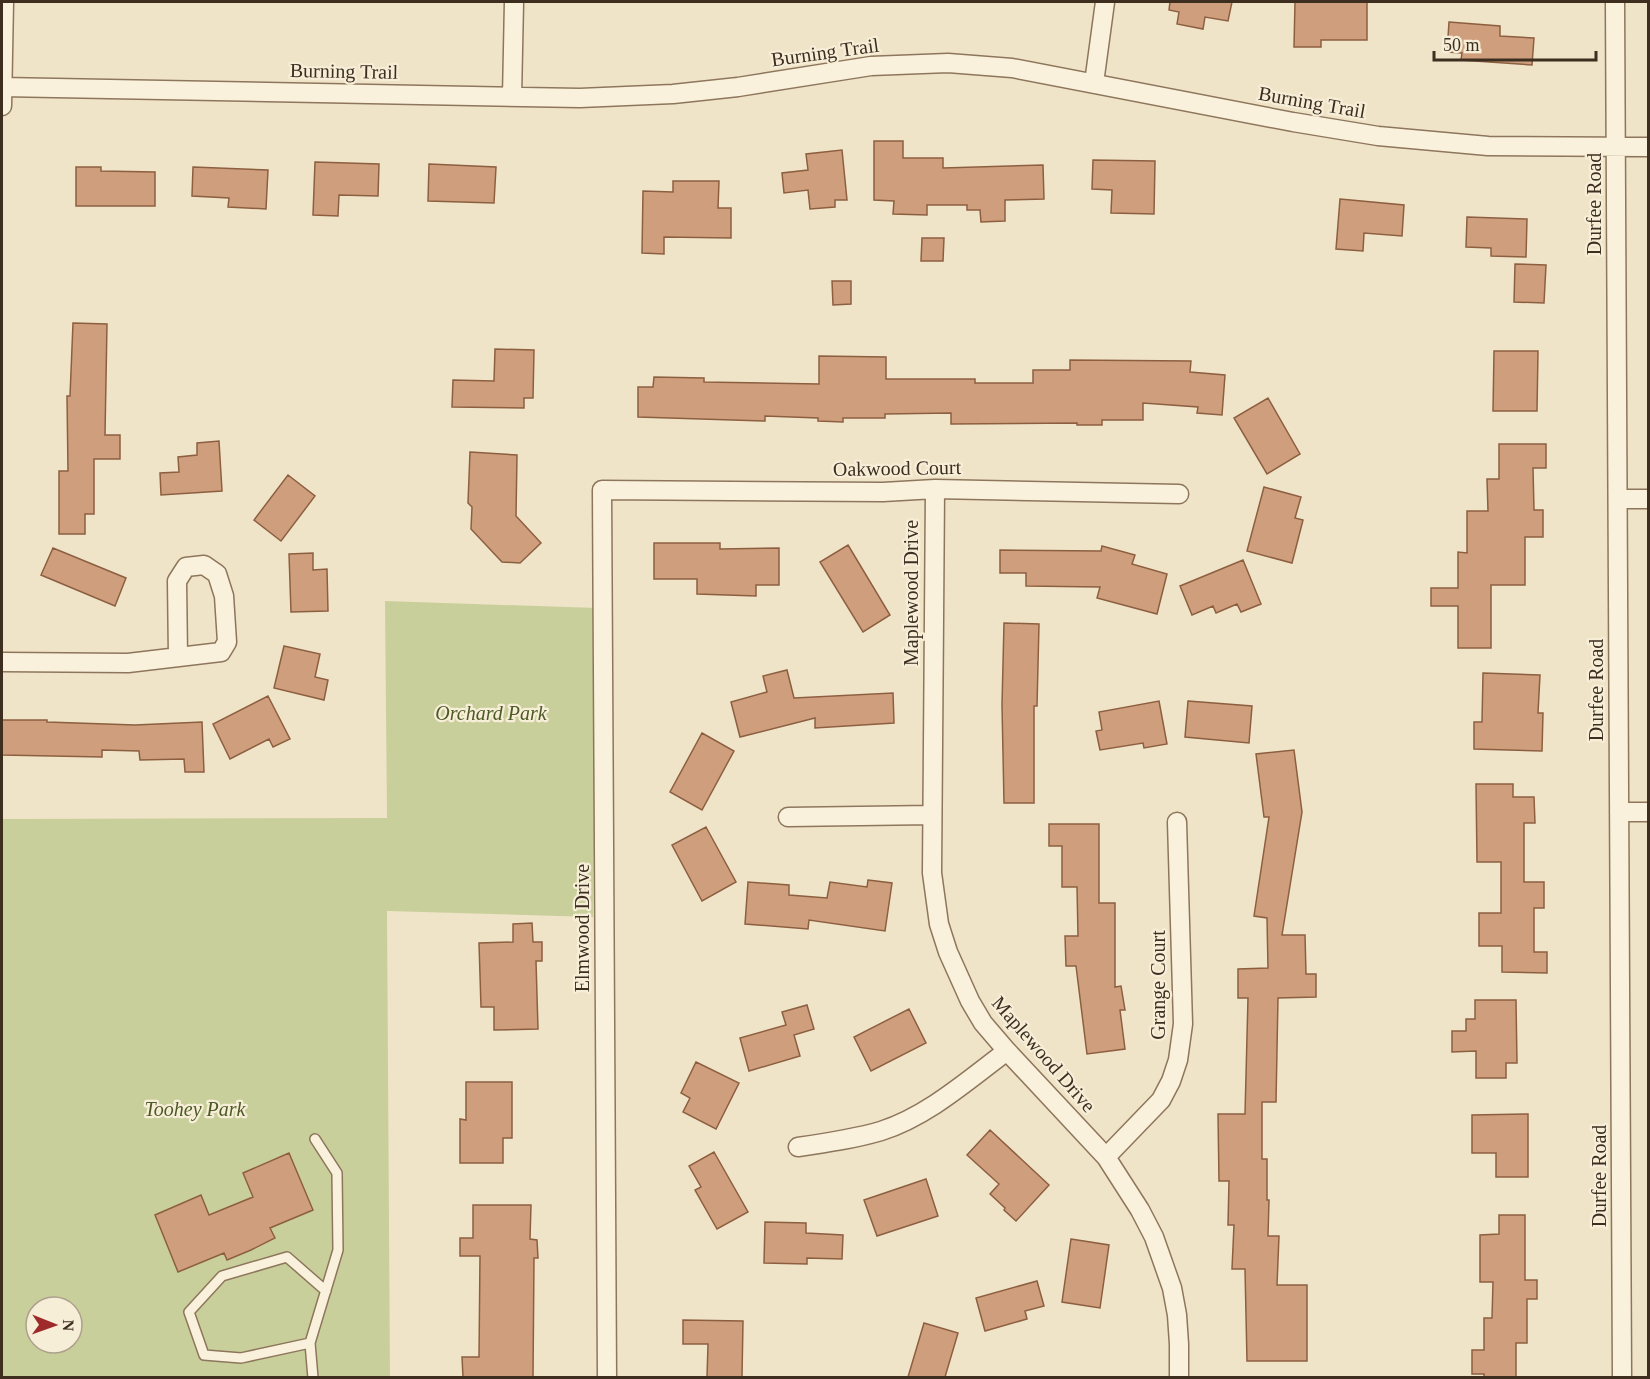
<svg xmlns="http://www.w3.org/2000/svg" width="1650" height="1379" font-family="'Times New Roman',serif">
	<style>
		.green { fill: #c9cf9b; fill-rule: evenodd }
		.building { fill: #cf9f7d; stroke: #8d5f41; stroke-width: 1.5 }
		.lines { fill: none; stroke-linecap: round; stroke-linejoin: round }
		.service-casing { stroke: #8d765c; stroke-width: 12 }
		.minor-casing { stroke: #8d765c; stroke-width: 21 }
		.service { stroke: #faf1dc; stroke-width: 9 }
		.minor { stroke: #faf1dc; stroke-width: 18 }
		.labels { text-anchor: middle; stroke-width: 4.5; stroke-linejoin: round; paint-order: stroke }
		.street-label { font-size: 20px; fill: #3d2e20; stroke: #f7eed8 }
		.park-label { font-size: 20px; font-style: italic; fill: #4d5a26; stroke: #f7eed8 }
	</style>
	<rect width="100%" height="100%" fill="#f0e4c8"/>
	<path class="green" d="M 385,601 L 597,608 L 593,917 L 387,911 L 390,1377 L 2,1377 L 2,819 L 387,818 ZM 36,1307 L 72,1307 L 72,1343 L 36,1343 Z"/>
	<path class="building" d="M 1170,2 L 1232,2 L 1228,21 L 1205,17 L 1203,29 L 1177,24 L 1179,12 L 1169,10 Z
		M 1295,2 L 1367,2 L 1367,40 L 1321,40 L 1321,47 L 1294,47 Z
		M 1449,22 L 1500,26 L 1500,36 L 1534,38 L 1532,65 L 1461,60 L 1462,53 L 1447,52 Z
		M 874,141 L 903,141 L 903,158 L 943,158 L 943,168 L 1043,165 L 1044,199 L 1005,200 L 1005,221 L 981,222 L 980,210 L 967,210 L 967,205 L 927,205 L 927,215 L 893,214 L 894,201 L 874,200 Z
		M 842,150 L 847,200 L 835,200 L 835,207 L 810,209 L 808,190 L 784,193 L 782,173 L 808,170 L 806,154 Z
		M 1093,160 L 1155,161 L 1154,214 L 1111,213 L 1112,190 L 1092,189 Z
		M 315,162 L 379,164 L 378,196 L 339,195 L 338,216 L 313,215 Z
		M 429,164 L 496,167 L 494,203 L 428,201 Z
		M 76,167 L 101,167 L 101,171 L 155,172 L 155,206 L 76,206 Z
		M 193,167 L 268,170 L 266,209 L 228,207 L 229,198 L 192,196 Z
		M 673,181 L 719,181 L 718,208 L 731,208 L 731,238 L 664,237 L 664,254 L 642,253 L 643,191 L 673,192 Z
		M 1340,199 L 1404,205 L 1402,236 L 1364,233 L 1363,251 L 1336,249 Z
		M 1467,217 L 1527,219 L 1526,257 L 1491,256 L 1491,248 L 1466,247 Z
		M 922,238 L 944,238 L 943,261 L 921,261 Z
		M 1515,264 L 1546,265 L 1544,303 L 1514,302 Z
		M 832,281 L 851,281 L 851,304 L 833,305 Z
		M 73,323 L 107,324 L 105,435 L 120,435 L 120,459 L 94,459 L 94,514 L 85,514 L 85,534 L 59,534 L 59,471 L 68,471 L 67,396 L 70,396 Z
		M 495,349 L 534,350 L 533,398 L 524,398 L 524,408 L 452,407 L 453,380 L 494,381 Z
		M 1494,351 L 1538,351 L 1537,411 L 1493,411 Z
		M 819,356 L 886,357 L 886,379 L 975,379 L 975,383 L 1033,383 L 1033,370 L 1070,370 L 1070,360 L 1191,361 L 1190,372 L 1225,375 L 1222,415 L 1197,413 L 1198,407 L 1143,403 L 1143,420 L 1102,420 L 1102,425 L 1077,425 L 1077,423 L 951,424 L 951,413 L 885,414 L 885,418 L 843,418 L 843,422 L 818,421 L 818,418 L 765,416 L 765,421 L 638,417 L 638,387 L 653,387 L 654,377 L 704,378 L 704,382 L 819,384 Z
		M 1268,398 L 1300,454 L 1267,474 L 1234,418 Z
		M 219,441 L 222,491 L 161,495 L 160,473 L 179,472 L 178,457 L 197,455 L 197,443 Z
		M 1499,444 L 1546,444 L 1546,468 L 1533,468 L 1534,510 L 1543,510 L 1543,537 L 1525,537 L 1525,585 L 1491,585 L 1491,648 L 1458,648 L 1458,606 L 1431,606 L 1431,588 L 1458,588 L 1458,552 L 1467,553 L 1467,511 L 1488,511 L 1487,479 L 1499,479 Z
		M 470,452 L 517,455 L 516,516 L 541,543 L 520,563 L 502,562 L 471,529 L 472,507 L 468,503 Z
		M 288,475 L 315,496 L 281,541 L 254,520 Z
		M 1264,487 L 1301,497 L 1295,518 L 1303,520 L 1292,563 L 1247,551 Z
		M 654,543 L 720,543 L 720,549 L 779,548 L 779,585 L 756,585 L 756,596 L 697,594 L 697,579 L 654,579 Z
		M 848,545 L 890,615 L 863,632 L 820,562 Z
		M 1102,546 L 1135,555 L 1132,564 L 1167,574 L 1157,614 L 1097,598 L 1100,587 L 1026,586 L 1026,573 L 1000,573 L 1000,550 L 1101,551 Z
		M 53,548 L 126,578 L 115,606 L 41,575 Z
		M 313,553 L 313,570 L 327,569 L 328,611 L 291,612 L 289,554 Z
		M 1243,560 L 1261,604 L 1241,612 L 1237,604 L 1216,613 L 1213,606 L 1192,615 L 1180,586 Z
		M 1004,623 L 1039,624 L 1037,706 L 1034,706 L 1034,803 L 1004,803 L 1002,705 Z
		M 284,646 L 320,654 L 315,677 L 328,680 L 324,700 L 274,688 Z
		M 787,670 L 794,698 L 893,693 L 894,723 L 815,728 L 815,718 L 740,737 L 731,702 L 767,692 L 763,676 Z
		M 1483,673 L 1540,675 L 1538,713 L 1543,713 L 1542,751 L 1474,749 L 1474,722 L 1482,722 Z
		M 268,696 L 290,739 L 273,747 L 269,739 L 230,759 L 213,724 Z
		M 1159,701 L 1167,744 L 1144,748 L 1143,743 L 1100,750 L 1096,731 L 1102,730 L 1099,712 Z
		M 1188,701 L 1252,706 L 1249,743 L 1185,737 Z
		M 2,720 L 47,720 L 47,722 L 135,725 L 202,722 L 204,772 L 185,772 L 184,759 L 140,760 L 139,751 L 102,750 L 102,757 L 2,755 Z
		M 702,733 L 734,751 L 702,810 L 670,792 Z
		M 1294,750 L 1302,812 L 1282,935 L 1305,935 L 1306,974 L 1316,974 L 1316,997 L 1278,998 L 1276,1102 L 1262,1102 L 1262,1159 L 1267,1159 L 1267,1200 L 1269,1200 L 1268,1236 L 1279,1236 L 1277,1285 L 1307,1285 L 1307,1361 L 1247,1361 L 1245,1269 L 1232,1269 L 1234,1225 L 1228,1225 L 1229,1181 L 1219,1181 L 1218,1114 L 1245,1114 L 1248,998 L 1238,998 L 1238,969 L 1268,968 L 1267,918 L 1254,916 L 1269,817 L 1264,817 L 1256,754 Z
		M 1476,784 L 1513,784 L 1513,797 L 1534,797 L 1535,823 L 1524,823 L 1524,882 L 1544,882 L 1544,908 L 1534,908 L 1534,952 L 1547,952 L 1547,973 L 1502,972 L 1502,946 L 1479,946 L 1479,913 L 1501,913 L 1501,862 L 1477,862 Z
		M 1049,824 L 1099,824 L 1099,903 L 1115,903 L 1115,987 L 1121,986 L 1125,1010 L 1120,1010 L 1125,1049 L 1087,1054 L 1076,966 L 1066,966 L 1065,936 L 1078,936 L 1077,887 L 1062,887 L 1062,846 L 1049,846 Z
		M 706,827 L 736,882 L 702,901 L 672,845 Z
		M 868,880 L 892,883 L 885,931 L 809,920 L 808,929 L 745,924 L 748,882 L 789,885 L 789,895 L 827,898 L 830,882 L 867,887 Z
		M 532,923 L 533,942 L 542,942 L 542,961 L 536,961 L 538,1029 L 494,1030 L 494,1007 L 481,1007 L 479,943 L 513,942 L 513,924 Z
		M 1475,1000 L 1516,1000 L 1517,1063 L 1506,1063 L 1506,1078 L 1476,1078 L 1476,1051 L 1452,1052 L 1452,1031 L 1466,1031 L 1466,1019 L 1475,1019 Z
		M 807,1005 L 814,1029 L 794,1035 L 800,1056 L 749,1071 L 740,1038 L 786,1025 L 782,1012 Z
		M 909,1009 L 926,1043 L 871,1071 L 854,1037 Z
		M 696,1062 L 739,1083 L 716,1129 L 683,1112 L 690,1098 L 681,1093 Z
		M 466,1082 L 512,1082 L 512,1138 L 503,1138 L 503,1163 L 460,1163 L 460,1119 L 466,1120 Z
		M 1528,1114 L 1528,1177 L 1496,1177 L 1496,1153 L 1472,1153 L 1472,1115 Z
		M 990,1130 L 1049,1185 L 1016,1221 L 1004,1210 L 1005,1208 L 990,1194 L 999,1184 L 967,1155 Z
		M 714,1152 L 748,1212 L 717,1229 L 695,1190 L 701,1187 L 689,1166 Z
		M 289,1153 L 313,1210 L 270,1228 L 275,1238 L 251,1250 L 227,1260 L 224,1253 L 178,1272 L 155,1215 L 201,1195 L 209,1215 L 253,1197 L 243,1173 Z
		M 926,1179 L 938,1216 L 877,1236 L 864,1200 Z
		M 473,1205 L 531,1205 L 530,1239 L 537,1240 L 538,1258 L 534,1258 L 533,1377 L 463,1377 L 462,1357 L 479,1357 L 480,1256 L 460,1256 L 460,1238 L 473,1238 Z
		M 1499,1215 L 1525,1215 L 1525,1280 L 1537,1280 L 1537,1299 L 1527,1299 L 1527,1343 L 1516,1343 L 1516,1377 L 1484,1377 L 1484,1374 L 1472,1374 L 1472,1350 L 1484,1350 L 1484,1318 L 1492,1318 L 1493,1282 L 1480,1282 L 1480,1235 L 1499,1234 Z
		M 765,1222 L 806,1223 L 806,1233 L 843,1235 L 842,1259 L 807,1258 L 807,1264 L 764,1263 Z
		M 1071,1239 L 1109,1245 L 1100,1308 L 1062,1302 Z
		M 1037,1281 L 1044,1306 L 1025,1311 L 1027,1319 L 985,1331 L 976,1298 Z
		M 683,1320 L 743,1321 L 742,1377 L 707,1377 L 708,1344 L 683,1344 Z
		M 924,1323 L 958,1333 L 945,1377 L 908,1377 Z"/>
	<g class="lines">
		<g class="service-casing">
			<path id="service" d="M 310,1343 L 241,1358 L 204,1355 L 189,1312 L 222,1276 L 287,1257 L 326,1291
				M 313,1378 L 310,1343 L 338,1250 L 337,1173 L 315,1139"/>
		</g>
		<g class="minor-casing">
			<path id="minor" d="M 1615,2 L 1622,1378
				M 1094,83 L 1105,2
				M 2,87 L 580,98 L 673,94 L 738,87 L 871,66 L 948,63 L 1012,68 L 1293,122 L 1378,136 L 1488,146 L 1648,147
				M 512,97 L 514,2
				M 2,106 L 4,2
				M 935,489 L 932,873 L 939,924 L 948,952 L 970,1001 L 983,1023 L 1007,1051 L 1106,1157 L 1140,1210 L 1154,1237 L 1172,1288 L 1177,1315 L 1179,1344 L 1179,1378
				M 1618,499 L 1648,499
				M 2,662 L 128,663 L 221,652 L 227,642 L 224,596 L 217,574 L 204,565 L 186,567 L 177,581 L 178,657
				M 1619,812 L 1648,812
				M 788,817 L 932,815
				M 798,1147 C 826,1143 854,1139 881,1131 C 928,1116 968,1080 1007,1051
				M 1106,1157 L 1161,1100 L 1171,1081 L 1178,1060 L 1183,1024 L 1177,822
				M 607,1378 L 602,490 L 883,492 L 935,489 L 1179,494"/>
		</g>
		<use href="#service" class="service"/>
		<use href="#minor" class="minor"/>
	</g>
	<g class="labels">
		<g class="street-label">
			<text transform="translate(825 52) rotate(-8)" y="7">Burning Trail</text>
			<text transform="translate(344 71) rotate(1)" y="7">Burning Trail</text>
			<text transform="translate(1312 102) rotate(10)" y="7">Burning Trail</text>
			<text transform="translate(1594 204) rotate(-90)" y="7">Durfee Road</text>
			<text transform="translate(897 468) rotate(-1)" y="7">Oakwood Court</text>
			<text transform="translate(911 593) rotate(-90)" y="7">Maplewood Drive</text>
			<text transform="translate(1596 690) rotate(-90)" y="7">Durfee Road</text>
			<text transform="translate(582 928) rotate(-90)" y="7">Elmwood Drive</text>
			<text transform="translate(1158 985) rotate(-90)" y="7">Grange Court</text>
			<text transform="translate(1044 1054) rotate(49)" y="7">Maplewood Drive</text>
			<text transform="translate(1599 1176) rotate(-90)" y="7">Durfee Road</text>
		</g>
		<g class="park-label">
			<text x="491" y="720">Orchard Park</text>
			<text x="195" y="1116">Toohey Park</text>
		</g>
	</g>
	<rect width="1650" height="1379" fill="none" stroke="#3d2e20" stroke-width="6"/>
	<g transform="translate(54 1325) rotate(91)"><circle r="28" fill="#f7eed8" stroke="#ada18e" stroke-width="1.5"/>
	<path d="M0-4.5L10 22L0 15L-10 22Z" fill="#9e2a2b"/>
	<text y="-9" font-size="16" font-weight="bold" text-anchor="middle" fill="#3d2e20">N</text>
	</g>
	<path d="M1434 51v9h162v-9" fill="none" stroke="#3d2e20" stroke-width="3"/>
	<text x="1443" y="51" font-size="18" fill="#3d2e20" stroke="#f7eed8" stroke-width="4.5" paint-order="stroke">50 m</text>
</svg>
